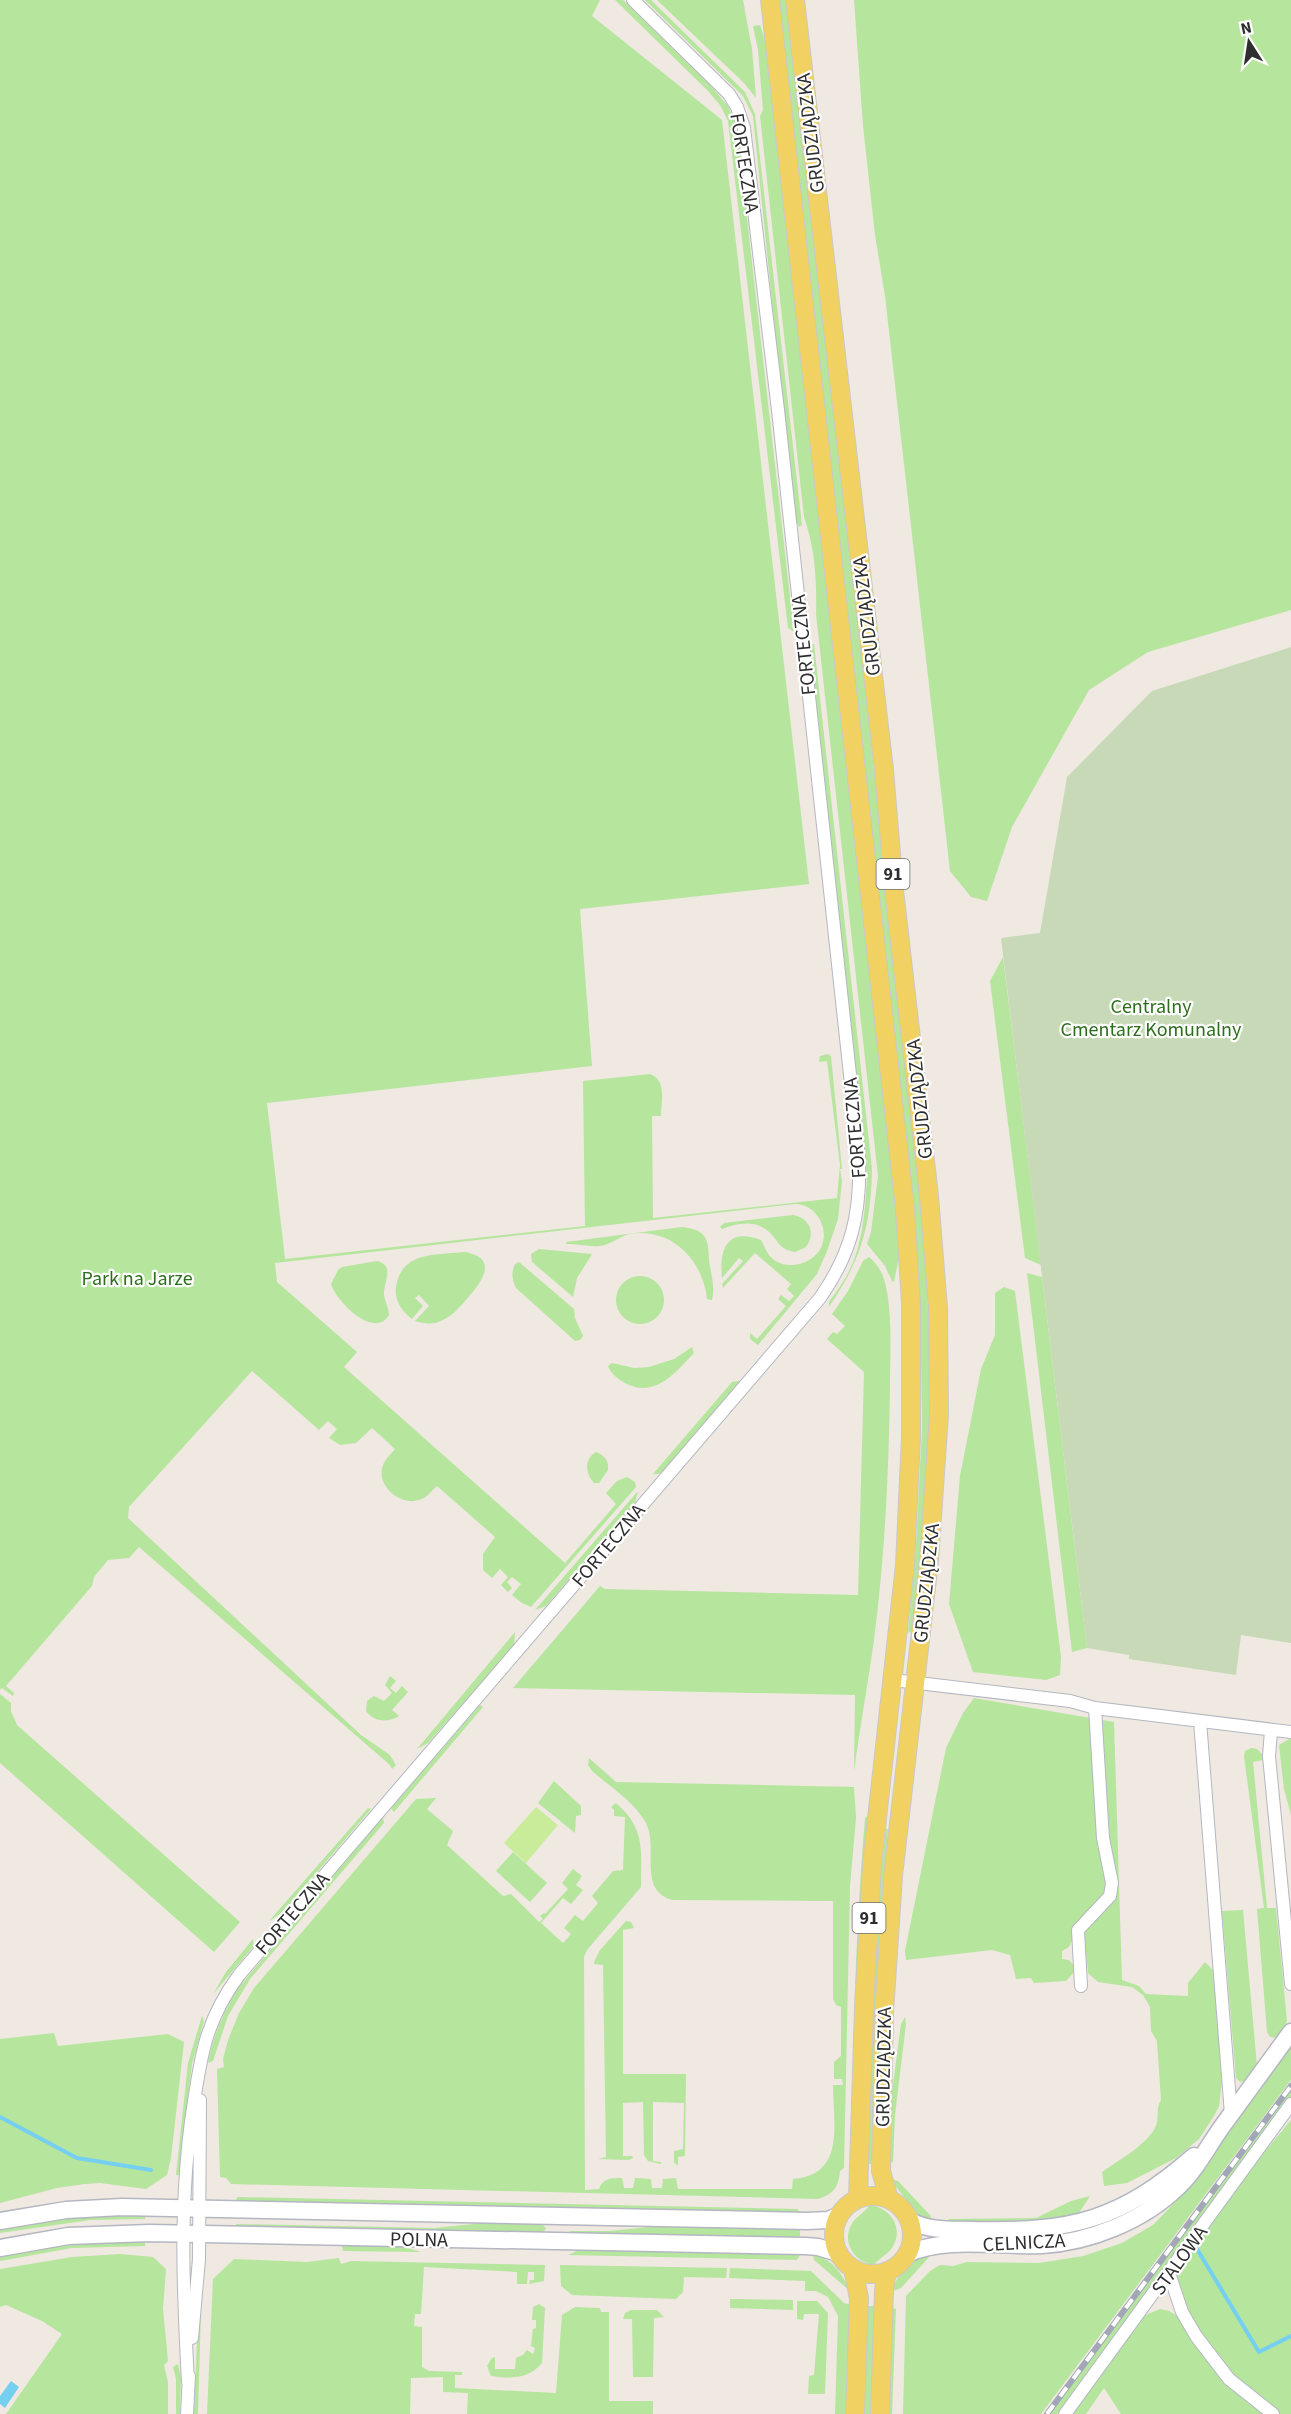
<svg xmlns="http://www.w3.org/2000/svg" width="1291" height="2414" font-family="'Source Sans 3',sans-serif">
	<style>
		.green { fill: #b6e59e }
		.cemetery { fill: #c8d9b8 }
		.pitch { fill: #c9ec9a }
		.water { fill: #75cff0 }
		.lines { fill: none; stroke-linecap: round; stroke-linejoin: round }
		.stream { stroke: #75cff0; stroke-width: 4 }
		.street-casing { stroke: #b4b7c1; stroke-width: 14 }
		.secondary-casing { stroke: #b4b7c1; stroke-width: 19 }
		.primary-casing { stroke: #c9c9c9; stroke-width: 20 }
		.street { stroke: #fff; stroke-width: 12 }
		.secondary { stroke: #fff; stroke-width: 16 }
		.primary { stroke: #f2d163; stroke-width: 18 }
		.rail-casing { stroke: #a3a6b8; stroke-width: 6 }
		.rail { stroke: #fff; stroke-width: 4; stroke-dasharray: 11; stroke-linecap: butt }
		.labels { text-anchor: middle; stroke-width: 4.5; stroke-linejoin: round; paint-order: stroke }
		.shield { fill: #fff; stroke: #6d6d6d; stroke-width: 1.5 }
		.shield-label { font-size: 18px; font-weight: bold; fill: #2e2e2e }
		.street-label { font-size: 20px; fill: #2e2e2e; stroke: #fff }
		.park-label { font-size: 20px; fill: #2c6e1b; stroke: #fff }
	</style>
	<rect width="100%" height="100%" fill="#efe9e1"/>
	<path class="green" d="M 0,0 L 600,0 L 592,16 L 722,120 L 809,884 L 580,909 L 592,1066 L 267,1103 L 285,1259 L 585,1226 L 583,1081 L 650,1074 C 667,1080 661,1101 661,1116 L 652,1116 L 653,1218 L 837,1198 L 840,1165 L 827,1061 L 819,1062 L 820,1056 L 828,1054 L 831,1056 L 842,1169 L 840,1169 L 842,1181 L 838,1219 L 827,1251 L 817,1274 L 758,1345 L 750,1339 L 750,1333 L 757,1339 L 786,1306 L 778,1299 L 781,1295 L 789,1301 L 794,1296 L 787,1289 L 791,1284 L 755,1253 L 723,1288 L 722,1284 L 743,1261 L 739,1258 L 722,1278 C 719,1249 727,1227 761,1240 C 765,1247 767,1255 774,1260 C 789,1271 816,1263 822,1245 C 829,1226 815,1204 795,1204 L 275,1263 L 277,1282 L 357,1352 L 344,1367 L 565,1563 L 616,1504 L 606,1493 L 617,1481 L 627,1477 L 635,1482 L 636,1487 L 531,1607 L 522,1603 L 512,1595 L 521,1584 L 512,1577 L 507,1582 L 512,1588 L 508,1592 L 501,1585 L 508,1577 L 500,1569 L 492,1578 L 483,1570 L 483,1554 L 495,1537 L 437,1486 C 431,1491 427,1498 419,1500 C 401,1506 378,1487 382,1469 C 383,1461 390,1455 395,1449 L 372,1428 L 356,1443 L 340,1445 L 329,1438 L 337,1429 L 328,1421 L 319,1430 L 252,1371 L 129,1507 L 128,1518 L 361,1735 L 390,1755 L 396,1765 L 392,1769 L 390,1765 L 139,1547 L 129,1558 L 108,1560 L 94,1577 L 92,1586 L 6,1686 L 14,1693 L 13,1696 L 2,1688 L 0,1690 Z
		M 615,0 L 623,0 L 710,85 L 728,106 L 734,120 L 738,139 L 794,632 L 788,628 L 728,121 L 720,105 L 708,91 Z
		M 645,0 L 651,0 L 745,92 L 755,114 L 802,525 L 799,527 L 794,516 L 753,116 L 743,96 Z
		M 657,0 L 743,0 L 752,49 L 756,98 L 744,83 Z
		M 777,0 L 788,0 L 924,1217 L 931,1379 L 928,1458 L 916,1609 L 913,1630 L 908,1633 L 916,1544 L 922,1428 L 920,1296 L 915,1225 Z
		M 854,0 L 1291,0 L 1291,610 L 1148,652 L 1089,690 L 1012,827 L 987,901 L 971,897 L 950,871 L 885,296 L 875,235 L 863,126 Z
		M 760,25 L 766,43 L 869,939 L 900,1252 L 894,1282 L 892,1281 L 885,1266 L 867,1244 L 871,1232 L 878,1176 L 816,614 C 817,581 815,548 804,517 L 760,116 L 763,110 L 758,50 L 753,26 Z
		M 810,644 L 814,644 L 872,1169 C 871,1226 861,1260 829,1307 L 829,1302 C 836,1292 844,1282 849,1271 C 863,1244 865,1209 867,1179 Z
		M 1003,957 L 1041,1265 L 1025,1258 L 990,981 Z
		M 793,1215 C 810,1218 816,1233 806,1247 L 795,1252 C 780,1249 781,1245 771,1234 C 757,1219 739,1223 722,1229 L 720,1227 L 724,1223 Z
		M 682,1227 C 712,1230 707,1244 710,1267 C 712,1278 715,1289 712,1300 L 707,1299 C 703,1260 671,1227 630,1234 C 620,1236 610,1245 600,1246 C 590,1247 577,1244 567,1244 L 566,1242 Z
		M 539,1249 L 592,1254 L 577,1278 L 573,1297 L 532,1262 L 531,1254 Z
		M 465,1252 C 502,1259 479,1285 465,1301 C 459,1308 452,1316 443,1320 C 434,1325 425,1324 415,1321 L 429,1306 L 419,1295 L 415,1298 L 423,1306 L 412,1319 C 402,1311 394,1301 396,1287 C 401,1251 437,1255 465,1252 Z
		M 869,1257 C 876,1263 881,1270 884,1279 C 893,1310 890,1352 890,1384 C 889,1469 885,1555 874,1640 C 868,1683 860,1727 854,1771 L 855,1695 L 513,1688 L 600,1586 L 605,1589 L 858,1595 L 864,1372 L 827,1339 L 833,1332 L 837,1334 L 845,1326 L 832,1314 L 848,1291 L 863,1261 Z
		M 377,1261 C 396,1266 383,1282 384,1295 C 385,1302 389,1308 389,1315 C 374,1340 336,1301 331,1284 L 338,1270 L 342,1267 Z
		M 519,1262 L 574,1309 L 575,1318 L 583,1336 L 580,1340 L 575,1341 L 516,1288 C 512,1280 511,1272 515,1264 Z
		M 1027,1273 L 1042,1277 L 1087,1648 L 1072,1652 Z
		M616 1300a24 24 0 1 1 48 0a24 24 0 1 1-48 0Z
		M 1004,1287 L 1015,1291 L 1061,1657 L 1060,1675 L 1046,1680 L 973,1672 L 949,1604 L 960,1476 L 981,1369 L 995,1335 L 995,1293 Z
		M 692,1347 L 694,1353 C 675,1373 655,1399 625,1383 C 618,1379 611,1374 608,1366 L 612,1363 L 634,1368 L 649,1367 L 674,1359 Z
		M 738,1381 L 739,1382 L 665,1469 L 659,1474 L 653,1474 L 732,1382 Z
		M 596,1452 C 605,1456 609,1460 608,1470 L 599,1483 L 594,1483 C 585,1473 584,1459 596,1452 Z
		M 638,1491 L 635,1503 L 546,1606 L 535,1610 Z
		M 515,1632 L 514,1646 L 428,1743 L 417,1749 Z
		M 390,1676 L 396,1681 L 390,1688 L 396,1693 L 402,1686 L 408,1692 L 392,1710 L 399,1716 C 388,1723 374,1722 366,1711 L 367,1701 L 374,1696 L 384,1701 L 392,1693 L 385,1685 Z
		M 0,1694 L 11,1703 L 11,1711 L 17,1725 L 240,1922 L 214,1952 L 0,1763 Z
		M 974,1698 L 1114,1722 L 1122,1980 L 1139,1986 L 1146,1994 L 1188,1996 L 1188,1983 L 1205,1962 L 1214,1971 L 1222,2081 L 1219,2106 L 1214,2116 L 1199,2139 L 1176,2158 L 1127,2183 L 1104,2186 L 1102,2172 C 1119,2160 1145,2146 1155,2128 C 1160,2119 1155,2109 1161,2100 L 1157,2041 L 1151,2031 L 1150,2007 L 1143,1995 L 1132,1987 L 1098,1982 L 1088,1973 L 1084,1931 L 1073,1939 L 1069,1947 L 1062,1951 L 1062,1959 L 1069,1960 L 1075,1967 L 1074,1972 L 1066,1981 L 1034,1983 L 1031,1978 L 1016,1979 L 1010,1955 L 992,1950 L 906,1960 L 905,1951 L 946,1748 L 963,1713 Z
		M 480,1705 L 483,1707 L 394,1812 L 391,1808 Z
		M 1291,1738 L 1291,1815 L 1284,1789 L 1279,1745 Z
		M 1251,1748 L 1257,1749 L 1262,1754 L 1263,1760 L 1253,1762 L 1267,1908 L 1276,1908 L 1287,2021 L 1283,2033 L 1276,2038 L 1270,2037 L 1267,2032 L 1257,1909 L 1264,1908 L 1244,1756 L 1245,1751 Z
		M 589,1758 L 616,1782 L 854,1787 L 856,1818 L 850,1886 L 844,2168 L 840,2171 C 839,2186 834,2194 818,2199 L 231,2184 L 226,2178 L 220,2177 L 217,2069 L 224,2067 L 223,2059 L 228,2040 L 239,2013 L 254,1988 L 416,1799 L 436,1798 L 427,1809 L 453,1831 L 447,1845 L 503,1896 L 511,1894 L 539,1922 L 543,1919 L 540,1916 L 544,1913 L 545,1914 L 568,1889 L 562,1883 L 573,1869 L 582,1876 L 576,1885 L 583,1890 L 571,1904 L 563,1898 L 541,1923 L 563,1943 L 571,1934 L 564,1928 L 575,1915 L 583,1921 L 598,1903 L 592,1896 L 613,1871 L 623,1870 L 625,1817 L 614,1816 L 614,1810 L 611,1807 L 616,1803 C 646,1829 641,1851 641,1887 L 587,1950 L 584,1957 L 585,2190 L 599,2189 C 603,2178 611,2178 622,2178 L 624,2188 L 633,2188 L 635,2178 L 651,2179 L 652,2188 L 662,2188 L 663,2179 L 676,2178 L 678,2189 L 792,2189 L 793,2179 C 846,2175 833,2124 833,2085 L 843,2085 L 842,2079 L 834,2079 L 834,2062 L 841,2056 L 841,2007 L 836,2005 L 833,1999 L 833,1901 L 672,1900 C 637,1889 659,1849 646,1823 C 634,1801 610,1787 592,1771 L 588,1765 Z
		M 554,1781 L 581,1806 L 581,1815 L 576,1816 L 575,1833 L 538,1803 Z
		M 368,1808 L 371,1809 L 282,1913 L 269,1921 Z
		M 871,1813 L 851,2163 C 853,2048 855,1933 865,1818 Z
		M 383,1817 L 384,1823 L 250,1979 L 228,2016 L 213,2061 L 208,2063 C 213,2035 224,2012 238,1988 Z
		M 886,1828 L 888,1830 L 878,1958 L 874,2164 L 868,2164 L 874,1957 L 878,1894 Z
		M 513,1852 L 547,1883 L 530,1902 L 496,1871 Z
		M 1243,1910 L 1257,2066 L 1248,2080 L 1240,2082 L 1236,2078 L 1222,1911 Z
		M 626,1921 L 631,1922 L 634,1928 L 623,1930 L 623,2074 L 686,2074 L 685,2156 L 678,2157 L 678,2166 L 674,2162 L 674,2151 L 683,2149 L 684,2103 L 653,2102 L 653,2161 L 661,2162 L 661,2164 L 648,2161 L 644,2155 L 643,2102 L 623,2103 L 623,2156 L 632,2156 L 633,2158 L 629,2160 L 598,2159 L 606,2157 L 603,1965 L 594,1964 L 594,1962 L 600,1950 Z
		M 253,1939 L 254,1946 L 213,1994 L 226,1972 Z
		M 202,2016 L 204,2021 L 192,2064 L 179,2175 L 176,2175 L 188,2063 Z
		M 905,2017 L 906,2024 L 895,2115 L 893,2162 L 888,2164 L 888,2122 L 901,2024 Z
		M 54,2033 L 58,2046 L 168,2034 L 184,2042 L 171,2158 L 167,2175 L 146,2189 L 100,2183 L 85,2184 L 57,2188 L 0,2203 L 0,2039 Z
		M 1291,2046 L 1291,2080 L 1041,2414 L 903,2414 L 906,2296 L 930,2271 L 940,2265 L 953,2266 L 967,2262 L 1039,2263 L 1083,2256 L 1122,2243 L 1153,2225 L 1179,2198 Z
		M 1291,2089 L 1291,2101 L 1283,2112 L 1057,2414 L 1047,2414 Z
		M 1291,2120 L 1291,2414 L 1276,2414 C 1261,2401 1241,2388 1228,2373 C 1213,2354 1177,2305 1176,2283 C 1176,2255 1269,2147 1291,2120 Z
		M 890,2179 L 898,2181 L 930,2215 L 932,2222 L 917,2214 Z
		M 1090,2196 L 1079,2213 L 1054,2222 L 945,2223 L 949,2219 L 1036,2218 L 1071,2201 Z
		M 237,2197 L 797,2209 L 800,2212 L 236,2201 Z
		M 869,2205 C 890,2207 905,2228 892,2248 C 887,2255 879,2258 874,2265 C 854,2263 840,2240 853,2222 C 858,2215 866,2212 869,2205 Z
		M 101,2216 L 146,2216 L 145,2219 L 90,2220 L 0,2233 L 0,2230 L 53,2220 Z
		M 493,2222 L 542,2224 L 546,2228 L 543,2233 L 236,2227 L 236,2224 L 434,2228 Z
		M 668,2225 L 800,2229 L 800,2238 L 563,2234 L 571,2231 L 610,2231 Z
		M 145,2241 L 145,2246 L 72,2248 L 0,2261 L 0,2256 C 50,2246 95,2242 145,2241 Z
		M 347,2245 L 401,2246 L 421,2252 L 343,2251 L 342,2246 Z
		M 579,2250 L 800,2255 L 797,2260 L 568,2255 Z
		M 120,2254 L 153,2257 L 166,2269 L 163,2309 L 168,2361 L 164,2365 L 168,2382 L 168,2414 L 6,2414 L 62,2334 L 42,2321 L 6,2305 L 0,2307 L 0,2269 L 72,2257 Z
		M 813,2254 C 833,2260 841,2272 850,2291 L 814,2260 Z
		M 931,2255 L 901,2288 L 891,2292 L 897,2279 L 917,2256 Z
		M 339,2258 L 341,2264 L 351,2261 L 545,2265 L 544,2281 L 529,2284 L 530,2280 L 534,2280 L 534,2272 L 528,2272 L 527,2284 L 517,2284 L 517,2272 L 424,2267 L 421,2314 L 415,2314 L 414,2326 L 422,2327 L 422,2367 L 429,2371 L 462,2372 L 462,2375 L 455,2375 L 455,2388 L 556,2393 L 562,2315 L 575,2307 L 600,2308 L 601,2312 L 609,2312 L 609,2401 L 653,2401 L 653,2414 L 467,2414 L 468,2393 L 443,2392 L 443,2377 L 411,2378 L 410,2414 L 207,2414 L 213,2279 L 234,2259 L 307,2262 Z
		M 560,2265 L 727,2268 L 726,2278 L 684,2277 L 683,2292 L 676,2299 L 572,2295 L 561,2286 Z
		M 730,2268 L 811,2271 L 844,2303 L 851,2305 L 847,2414 L 835,2414 L 838,2316 L 828,2297 L 816,2291 L 805,2291 L 805,2281 L 729,2278 Z
		M 730,2299 L 793,2300 L 793,2310 L 730,2308 Z
		M 797,2301 L 817,2301 L 828,2313 L 825,2394 L 808,2394 L 809,2376 L 814,2375 L 819,2314 L 804,2314 L 803,2320 L 797,2319 Z
		M 539,2304 L 545,2308 L 542,2363 C 529,2379 510,2379 491,2376 L 487,2366 L 492,2358 L 495,2357 L 495,2369 L 515,2369 L 516,2358 L 523,2355 L 527,2350 L 533,2354 L 535,2348 L 531,2346 L 533,2329 L 536,2328 L 536,2320 L 532,2320 L 533,2307 Z
		M 867,2306 L 876,2306 L 872,2414 L 863,2414 Z
		M 890,2306 L 896,2309 L 892,2414 L 886,2414 Z
		M 1160,2309 L 1169,2311 L 1177,2316 L 1227,2383 L 1265,2414 L 1121,2414 L 1104,2388 L 1086,2414 L 1070,2414 L 1141,2317 Z
		M 201,2310 L 198,2414 L 194,2414 L 197,2341 Z
		M 631,2310 L 657,2310 L 664,2317 L 654,2318 L 653,2377 L 633,2377 L 632,2319 L 623,2319 L 625,2313 Z
		M 178,2364 L 181,2378 L 180,2414 L 176,2414 L 176,2379 L 173,2367 Z"/>
	<path class="cemetery" d="M 1291,647 L 1291,1643 L 1241,1635 L 1236,1675 L 1129,1659 L 1129,1655 L 1087,1648 L 1001,938 L 1040,933 L 1067,777 L 1152,691 Z"/>
	<path class="pitch" d="M 536,1807 L 558,1825 L 526,1863 L 504,1843 Z"/>
	<path class="water" d="M 11,2381 L 19,2387 L 5,2408 L 0,2404 L 0,2396 Z"/>
	<g class="lines">
		<path class="stream" d="M 0,2117 L 77,2158 L 151,2170
			M 1197,2249 L 1259,2352 L 1291,2336"/>
		<g class="street-casing">
			<path id="street" d="M 893,1680 L 1070,1701 L 1095,1708 L 1291,1732
				M 1200,1721 L 1231,2114
				M 1271,1731 L 1269,1756 L 1291,1984
				M 1081,1986 L 1078,1930 L 1110,1896 L 1112,1883 L 1103,1838 L 1095,1708
				M 1169,2273 L 1182,2312 L 1196,2336 L 1229,2379 L 1273,2414
				M 192,2338 L 199,2259 L 200,2100
				M 188,2382 C 183,2290 179,2199 193,2108 C 201,2054 206,2020 239,1975 L 820,1298 C 852,1252 861,1213 859,1158 L 778,410 L 744,128 L 737,107 L 729,94 L 633,0
				M 187,2414 L 189,2376
				M 1065,2414 L 1291,2104"/>
		</g>
		<g class="secondary-casing">
			<path id="secondary" d="M 909,2220 C 929,2232 954,2229 976,2230 C 1072,2232 1121,2220 1194,2156
				M 0,2221 L 66,2210 L 122,2207 L 807,2221 L 828,2220 L 838,2216
				M 0,2248 L 68,2236 L 149,2233 L 806,2246 L 818,2247 L 838,2253
				M 907,2254 C 946,2236 999,2247 1042,2245 C 1090,2242 1143,2221 1178,2187 C 1195,2171 1207,2148 1221,2128 C 1244,2096 1268,2064 1291,2032"/>
		</g>
		<g class="primary-casing">
			<path id="primary" d="M 770,0 L 905,1209 L 911,1304 L 911,1437 L 905,1565 L 872,1864 L 864,2008 L 858,2198
				M 795,0 L 884,770 L 894,890 L 929,1196 L 938,1308 L 939,1414 L 929,1561 L 893,1876 L 884,2013 L 881,2171 L 889,2199
				M834 2235a39 39 0 1 1 78 0a39 39 0 1 1-78 0Z
				M 853,2269 L 859,2298 L 855,2414
				M 880,2414 L 884,2290 L 887,2271"/>
		</g>
		<use href="#street" class="street"/>
		<use href="#secondary" class="secondary"/>
		<use href="#primary" class="primary"/>
		<g class="rail-casing">
			<path id="rail" d="M 1047,2414 L 1291,2086"/>
		</g>
		<use href="#rail" class="rail"/>
	</g>
	<g class="labels">
		<g class="shield">
			<rect x="876.5" y="859" width="33" height="30" rx="4.5"/>
			<rect x="852.5" y="1903" width="33" height="30" rx="4.5"/>
		</g>
		<g class="shield-label">
			<text x="893" y="880">91</text>
			<text x="869" y="1924">91</text>
		</g>
		<g class="street-label">
			<text transform="translate(810 133) rotate(-97)" y="7">GRUDZIĄDZKA</text>
			<text transform="translate(745 163) rotate(81)" y="7">FORTECZNA</text>
			<text transform="translate(866 616) rotate(-97)" y="7">GRUDZIĄDZKA</text>
			<text transform="translate(803 645) rotate(-96)" y="7">FORTECZNA</text>
			<text transform="translate(919 1099) rotate(-96)" y="7">GRUDZIĄDZKA</text>
			<text transform="translate(854 1128) rotate(-95)" y="7">FORTECZNA</text>
			<text transform="translate(608 1545) rotate(-50)" y="7">FORTECZNA</text>
			<text transform="translate(926 1583) rotate(-84)" y="7">GRUDZIĄDZKA</text>
			<text transform="translate(292 1913) rotate(-49)" y="7">FORTECZNA</text>
			<text transform="translate(883 2067) rotate(-89)" y="7">GRUDZIĄDZKA</text>
			<text transform="translate(419 2239) rotate(1)" y="7">POLNA</text>
			<text transform="translate(1024 2242) rotate(-3)" y="7">CELNICZA</text>
			<text transform="translate(1179 2260) rotate(-54)" y="7">STALOWA</text>
		</g>
		<g class="park-label">
			<text x="1151" y="1013">Centralny<tspan x="1151" dy="23">Cmentarz Komunalny</tspan></text>
			<text x="137" y="1285">Park na Jarze</text>
		</g>
	</g>
	<g transform="translate(1249 42) rotate(348)" stroke="#ffffff" stroke-width="4.5" paint-order="stroke">
	<path d="M0-4.5L10 22L0 15L-10 22Z" fill="#2e2e2e"/>
	<text y="-9" font-size="16" font-weight="bold" text-anchor="middle" fill="#2e2e2e">N</text>
	</g>
</svg>
